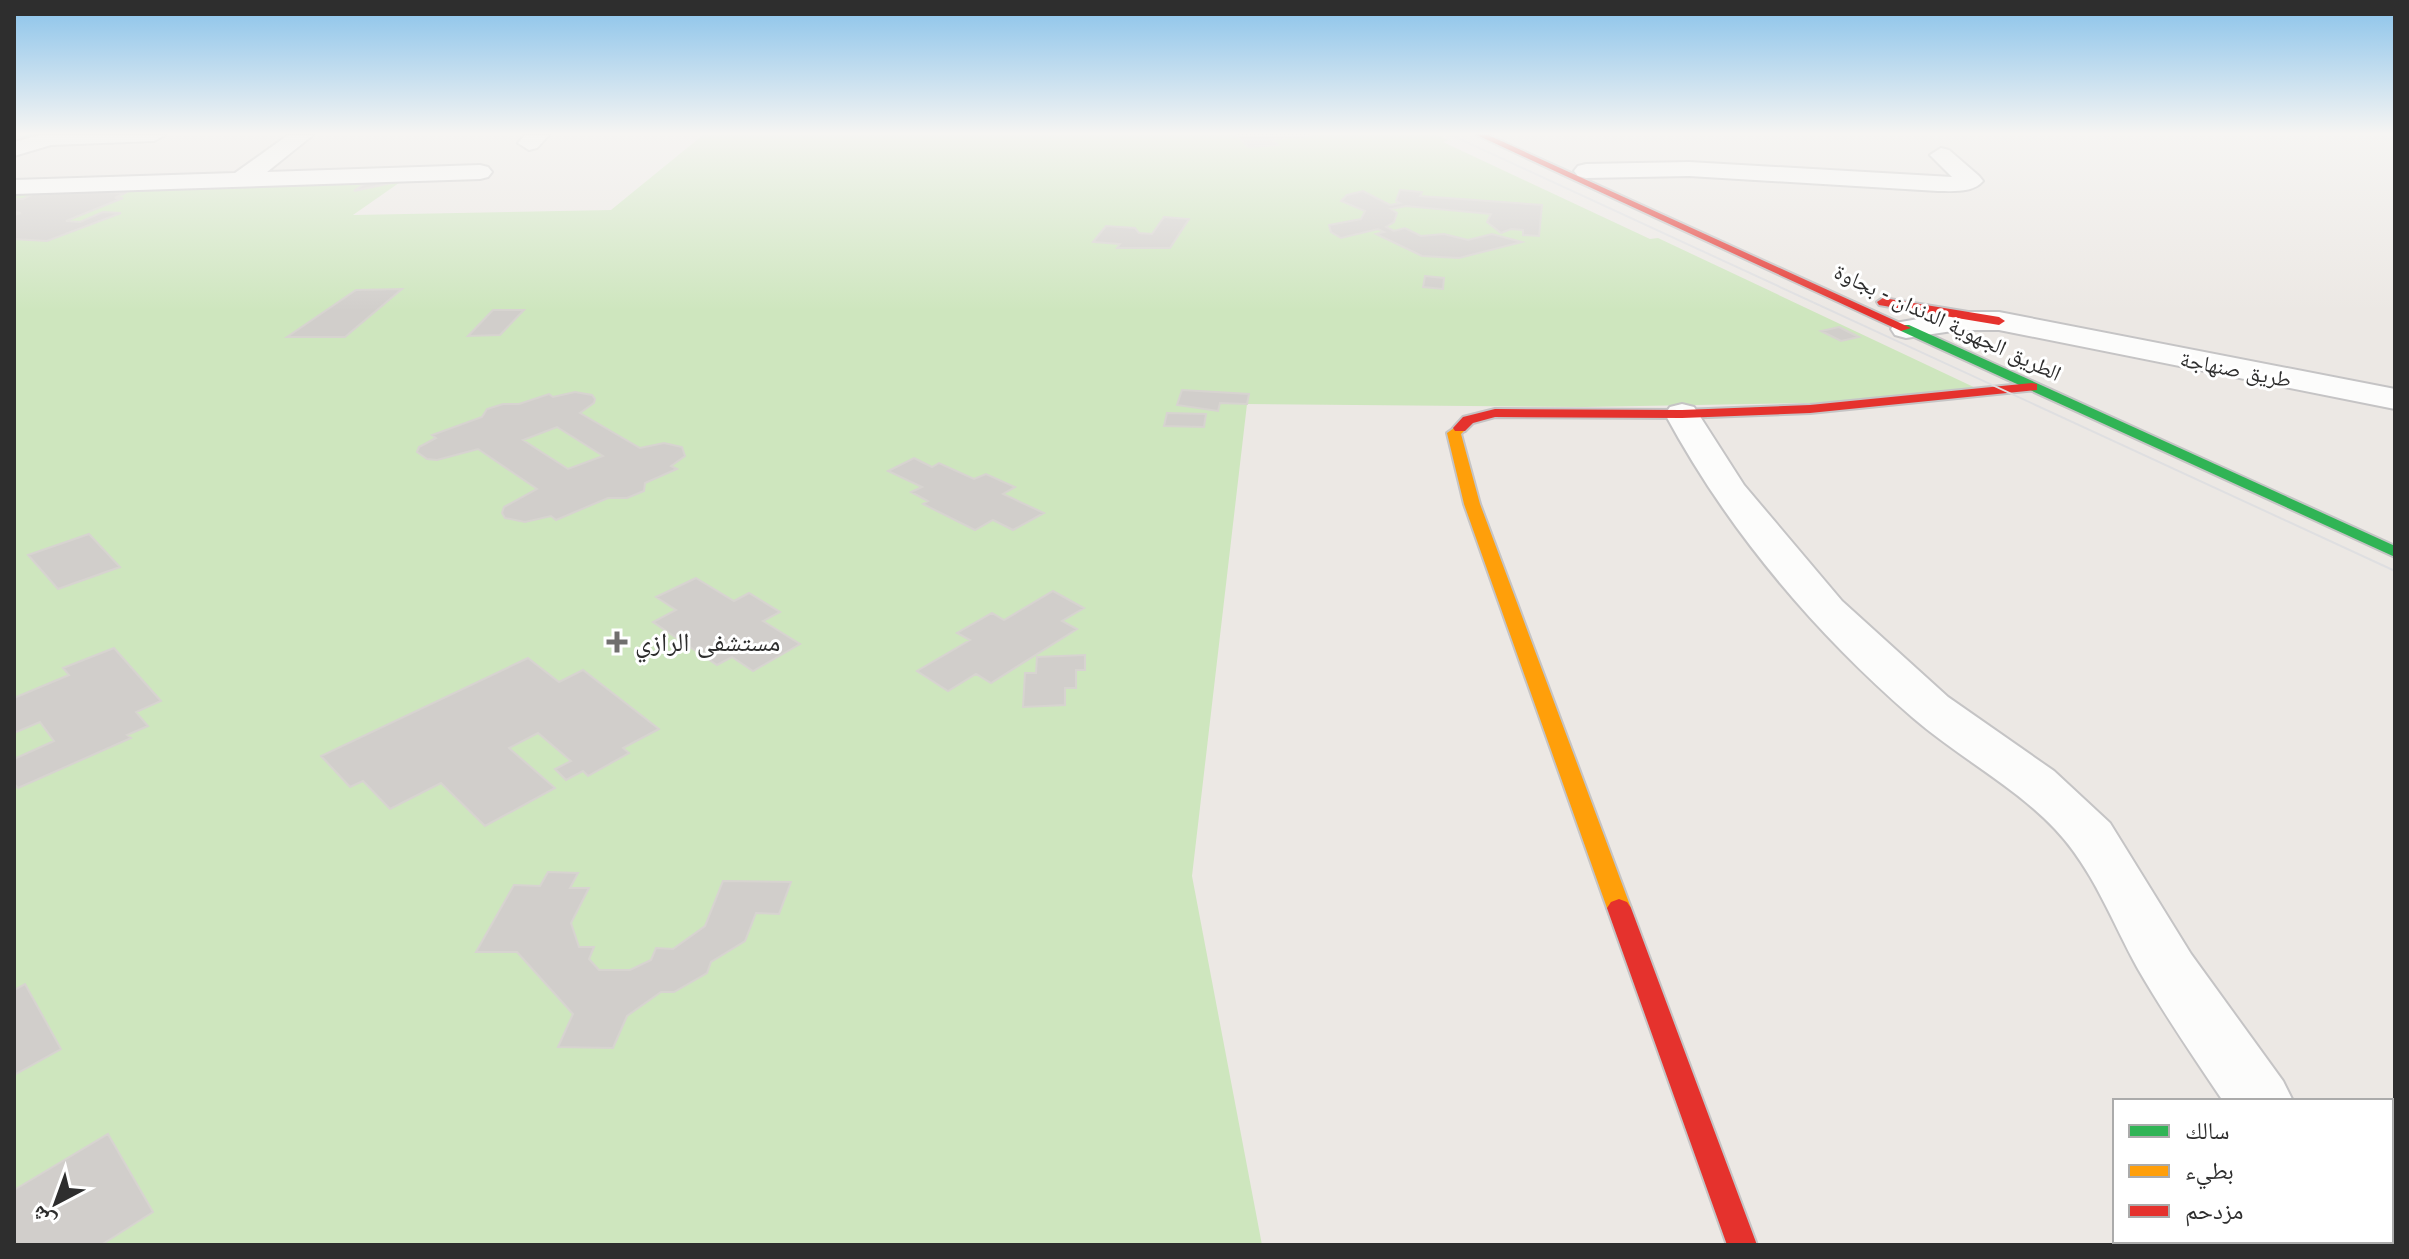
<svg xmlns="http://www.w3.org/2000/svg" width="2409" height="1259" font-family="Helvetica,'Noto Naskh Arabic',sans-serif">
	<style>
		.green { fill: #cee6be }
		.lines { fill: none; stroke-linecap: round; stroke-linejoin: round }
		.stream { stroke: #99d6ec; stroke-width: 7 }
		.building { fill: #d1cecb; stroke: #d7d4d0; stroke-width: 2; fill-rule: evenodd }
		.street-casing { stroke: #c5c4c5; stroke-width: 4 }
		.fast-casing { stroke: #c5c4c5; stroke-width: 4 }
		.slow-casing { stroke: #c5c4c5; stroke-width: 4 }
		.jam-casing { stroke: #c5c4c5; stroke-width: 4 }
		.street { fill: #fcfcfb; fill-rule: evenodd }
		.fast { fill: #30b455; fill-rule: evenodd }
		.slow { fill: #ff9f0a; fill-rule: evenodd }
		.jam { fill: #e5322d; fill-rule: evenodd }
		.tram { stroke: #dfdfe1; stroke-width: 2 }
		.poi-dot { fill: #706f6e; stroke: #fff; stroke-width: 3 }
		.labels { text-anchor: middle; stroke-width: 6; stroke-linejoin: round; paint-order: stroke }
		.far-street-label { font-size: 22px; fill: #2e2e2e; stroke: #fff }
		.poi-label { font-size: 26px; fill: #2e2e2e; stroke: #fff; text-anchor: start }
	</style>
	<rect width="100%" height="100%" fill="#ece8e4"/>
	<path class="green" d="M 703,135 L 1437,135 L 1448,140 L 1443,142 L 1650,239 L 1658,238 L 1980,390 L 1812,403 L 1584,407 L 1247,404 L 1192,876 L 1262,1245 L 14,1245 L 14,191 L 406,178 L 353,215 L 611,210 Z"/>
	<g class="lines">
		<path class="stream" d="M 14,145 L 34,135"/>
	</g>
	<path class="building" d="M 1237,135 L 1307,135 L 1309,136 L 1271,139 L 1278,145 L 1248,147 Z
		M 371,179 L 388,179 L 383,182 L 396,182 L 354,191 Z
		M 1400,190 L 1422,192 L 1420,196 L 1542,205 L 1539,236 L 1523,235 L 1523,230 L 1511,229 L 1501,233 L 1487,222 L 1491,214 L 1406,206 L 1391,209 L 1397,213 L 1394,222 L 1386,227 L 1394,231 L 1405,228 L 1421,236 L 1444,234 L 1468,240 L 1492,234 L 1522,242 L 1459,258 L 1422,256 L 1376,234 L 1384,232 L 1378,229 L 1341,238 L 1331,232 L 1329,225 L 1361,219 L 1365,211 L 1341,201 L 1347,195 L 1363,191 L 1390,205 L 1400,203 L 1396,201 Z
		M 85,191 L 125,193 L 115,198 L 123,198 L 66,221 L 80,222 L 103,212 L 121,213 L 47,241 L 14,239 L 14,215 L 21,213 L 14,212 L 14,199 L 23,199 L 35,193 Z
		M 1164,217 L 1189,219 L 1170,248 L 1117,248 L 1120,244 L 1093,242 L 1106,226 L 1135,228 L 1139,233 L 1152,234 Z
		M 1425,276 L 1444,278 L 1443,289 L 1423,287 Z
		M 402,289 L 345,337 L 287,337 L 356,290 Z
		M 493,310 L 524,310 L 500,335 L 468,336 Z
		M 1839,327 L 1859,337 L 1841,341 L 1821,331 Z
		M 1182,390 L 1249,394 L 1247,404 L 1220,403 L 1218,411 L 1177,405 Z
		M 575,392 L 592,395 L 595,399 L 594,403 L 580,413 L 640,448 L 664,443 L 682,447 L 685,456 L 671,466 L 677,469 L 645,483 L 644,491 L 627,498 L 608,498 L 556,520 L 551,516 L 525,522 L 505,518 L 502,513 L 504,507 L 537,489 L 478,449 L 437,460 L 427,459 L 417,452 L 419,447 L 436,438 L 432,435 L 482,417 L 487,409 L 503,404 L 519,404 L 549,394 L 553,397 ZM 557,427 L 603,456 L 568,469 L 523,440 Z
		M 1167,413 L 1206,414 L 1204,427 L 1164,426 Z
		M 914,458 L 932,467 L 939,463 L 974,479 L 986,474 L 1015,487 L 1003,494 L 1044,513 L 1013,530 L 993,520 L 975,530 L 923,504 L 928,501 L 911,492 L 922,487 L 888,471 Z
		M 89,534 L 120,567 L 58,589 L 28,555 Z
		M 696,578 L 734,601 L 749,593 L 780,612 L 763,621 L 800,644 L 753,671 L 732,657 L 717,665 L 653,622 L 676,610 L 656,597 Z
		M 1053,591 L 1084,608 L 1062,621 L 1077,629 L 991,683 L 976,674 L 948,691 L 917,671 L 970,640 L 957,633 L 992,613 L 1004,620 Z
		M 114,648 L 161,701 L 136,712 L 148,726 L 127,735 L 131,738 L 18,788 L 14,783 L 14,759 L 54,741 L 40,722 L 14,733 L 14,698 L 69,675 L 63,668 Z
		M 1085,655 L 1085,670 L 1076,670 L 1076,688 L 1065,688 L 1065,705 L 1023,707 L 1025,673 L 1036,673 L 1037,657 Z
		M 528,658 L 559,682 L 583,670 L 659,729 L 623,748 L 629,753 L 588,776 L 583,771 L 566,780 L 555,769 L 571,761 L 538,733 L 509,748 L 555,788 L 485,826 L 441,783 L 390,809 L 363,781 L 350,787 L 321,756 Z
		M 548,872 L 578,873 L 570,888 L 589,888 L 571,923 L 579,947 L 594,947 L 589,959 L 599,970 L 630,970 L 651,960 L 656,948 L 673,949 L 705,926 L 723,881 L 791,882 L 779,914 L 756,913 L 745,941 L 711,962 L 707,973 L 674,992 L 661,992 L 627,1016 L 613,1048 L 558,1047 L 573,1014 L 517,952 L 476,952 L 514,885 L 540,886 Z
		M 25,984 L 61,1049 L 14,1075 L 14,990 Z
		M 108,1134 L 153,1212 L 101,1245 L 14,1245 L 14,1190 Z"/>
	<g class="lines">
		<g class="street-casing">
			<path id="street" d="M 41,135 L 165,135 L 154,141 L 51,145 L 14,156 L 14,142 Z
				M 288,135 L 313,135 L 267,172 L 480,165 L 488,167 L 492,172 L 488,177 L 480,179 L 14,194 L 14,180 L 235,173 Z
				M 525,135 L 549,135 L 537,148 L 529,150 L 518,143 Z
				M 1941,148 L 1949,150 L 1979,176 L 1983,181 C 1973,193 1953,191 1938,191 L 1689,176 L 1586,178 L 1578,176 L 1574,171 L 1578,166 L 1586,164 L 1689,162 L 1952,177 L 1930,155 Z
				M 1959,312 L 1999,312 L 2395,389 L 2395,409 L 1999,330 L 1959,330 L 1906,338 L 1895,335 L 1891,329 L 1895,323 Z
				M 1682,404 L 1694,407 L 1744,485 L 1842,601 L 1948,697 L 2054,771 L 2110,823 L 2191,954 L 2283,1081 L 2293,1101 L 2223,1101 C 2194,1058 2164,1014 2138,969 C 2112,922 2093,869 2055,829 C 2013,785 1958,757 1912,717 C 1813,631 1727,529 1665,414 L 1670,407 Z
				M 2391,1226 L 2395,1245 L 2326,1245 L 2324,1241 L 2391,1241 Z"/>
		</g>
		<g class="fast-casing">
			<path id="fast" d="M 1901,325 L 1909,325 L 2395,546 L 2395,557 L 1901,331 Z"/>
		</g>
		<g class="slow-casing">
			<path id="slow" d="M 1460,424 L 1467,428 L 1461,434 L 1480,504 L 1631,908 L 1627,914 L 1619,917 L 1611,914 L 1607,908 L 1464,504 L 1447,433 Z"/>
		</g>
		<g class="jam-casing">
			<path id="jam" d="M 1477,135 L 1488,135 L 1911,328 L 1901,331 Z
				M 1883,298 L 1999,317 L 2005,321 L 1999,325 L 1879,305 L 1877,302 Z
				M 2032,383 L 2037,384 L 2037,390 L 1810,413 L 1682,418 L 1495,417 L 1473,423 L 1465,431 L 1455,431 L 1453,428 L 1463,417 L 1495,409 L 1682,410 L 1810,405 Z
				M 1619,899 L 1627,902 L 1631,908 L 1757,1245 L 1727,1245 L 1607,908 L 1611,902 Z"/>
		</g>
		<use href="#street" class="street"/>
		<use href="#fast" class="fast"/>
		<use href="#slow" class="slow"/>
		<use href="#jam" class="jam"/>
		<path class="tram" d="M 1451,135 L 2395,571"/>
	</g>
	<linearGradient id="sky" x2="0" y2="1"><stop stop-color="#88c2ea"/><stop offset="0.43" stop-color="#f6f5f3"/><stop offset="1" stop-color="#f6f5f3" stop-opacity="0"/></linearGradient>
	<rect width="2409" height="311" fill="url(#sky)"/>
	<path class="poi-dot" d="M613 630h8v8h8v8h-8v8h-8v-8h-8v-8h8z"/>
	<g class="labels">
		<g class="far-street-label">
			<text transform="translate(1948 322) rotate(25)" y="8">الطريق الجهوية الدندان - بجاوة</text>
			<text transform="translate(2236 369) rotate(11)" y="8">طريق صنهاجة</text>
		</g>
		<g class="poi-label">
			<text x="635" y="651">مستشفى الرازي</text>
		</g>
	</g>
	<rect width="2409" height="1259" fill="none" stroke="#2e2e2e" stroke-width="32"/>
	<rect x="2113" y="1099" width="280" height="144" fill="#ffffff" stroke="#ababab" stroke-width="2"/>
	<rect x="2129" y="1125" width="40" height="12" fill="#30b455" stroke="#ababab" stroke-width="2"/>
	<text x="2185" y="1139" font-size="24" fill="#2e2e2e">سالك</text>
	<rect x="2129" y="1165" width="40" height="12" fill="#ff9f0a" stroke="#ababab" stroke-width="2"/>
	<text x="2185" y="1179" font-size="24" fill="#2e2e2e">بطيء</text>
	<rect x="2129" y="1205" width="40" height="12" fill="#e5322d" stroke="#ababab" stroke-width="2"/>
	<text x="2185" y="1219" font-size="24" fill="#2e2e2e">مزدحم</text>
	<g transform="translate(56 1203) rotate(221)" stroke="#ffffff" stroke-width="6" paint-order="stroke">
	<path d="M0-6L14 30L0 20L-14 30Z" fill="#2e2e2e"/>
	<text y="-12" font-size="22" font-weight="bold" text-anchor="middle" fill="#2e2e2e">ش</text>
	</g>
</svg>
